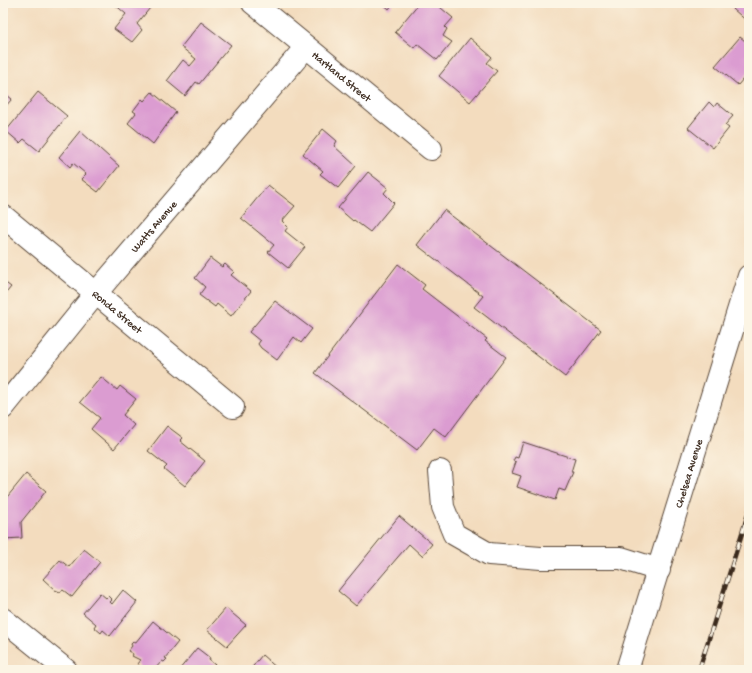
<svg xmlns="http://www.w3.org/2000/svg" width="752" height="673" font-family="'Gochi Hand',sans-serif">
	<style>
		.building { fill: #db9cd1 }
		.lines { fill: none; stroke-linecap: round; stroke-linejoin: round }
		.minor-casing { stroke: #574536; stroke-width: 24 }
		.minor { stroke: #fff; stroke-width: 22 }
		.rail-casing { stroke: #3b2a1e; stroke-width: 4.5 }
		.rail { stroke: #fcf5e5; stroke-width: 3; stroke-dasharray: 9; stroke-linecap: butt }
		.labels { text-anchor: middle; stroke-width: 3; stroke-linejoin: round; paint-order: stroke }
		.street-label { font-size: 11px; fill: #3b2a1e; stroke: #fcf5e5 }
	</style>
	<rect width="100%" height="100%" fill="#fcf5e5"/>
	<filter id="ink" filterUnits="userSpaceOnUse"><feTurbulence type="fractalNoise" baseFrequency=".025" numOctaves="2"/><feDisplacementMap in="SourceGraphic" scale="8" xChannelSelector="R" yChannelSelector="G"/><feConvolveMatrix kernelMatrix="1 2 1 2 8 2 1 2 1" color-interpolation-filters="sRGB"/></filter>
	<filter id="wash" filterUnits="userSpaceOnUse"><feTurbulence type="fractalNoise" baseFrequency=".012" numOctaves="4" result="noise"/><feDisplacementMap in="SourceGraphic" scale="16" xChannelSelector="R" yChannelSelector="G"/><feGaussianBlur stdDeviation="0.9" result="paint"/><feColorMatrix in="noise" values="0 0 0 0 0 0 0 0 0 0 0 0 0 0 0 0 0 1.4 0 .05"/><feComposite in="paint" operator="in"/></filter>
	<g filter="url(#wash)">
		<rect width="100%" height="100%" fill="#f3dcbe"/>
		<g id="blocks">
			<path class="building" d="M 113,3 L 154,3 L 137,24 L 142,30 L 132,42 L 114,29 L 126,14 Z
				M 382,3 L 394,3 L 389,9 Z
				M 419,3 L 435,3 L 453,18 L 445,27 L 447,29 L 443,36 L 452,42 L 437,60 L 417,44 L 414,48 L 395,32 Z
				M 738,3 L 749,3 L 749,23 L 733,9 Z
				M 201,22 L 231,45 L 199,84 L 196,82 L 185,96 L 167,81 L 183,60 L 190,66 L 196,59 L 181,47 Z
				M 740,37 L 749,44 L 749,72 L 738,85 L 715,66 Z
				M 470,38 L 492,57 L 487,63 L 497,71 L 470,102 L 439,76 Z
				M 3,92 L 12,99 L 3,109 Z
				M 38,92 L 67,116 L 39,151 L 24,139 L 20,143 L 6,131 Z
				M 152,92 L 176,112 L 153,144 L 128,123 L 136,113 L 133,111 L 142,99 L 144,101 Z
				M 709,102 L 714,107 L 717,103 L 733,116 L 725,125 L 729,128 L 713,148 L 688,128 Z
				M 323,129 L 337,141 L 334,146 L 356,166 L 338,188 L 320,174 L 323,171 L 303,154 Z
				M 80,131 L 119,166 L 98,192 L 81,179 L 86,174 L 73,163 L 70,167 L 59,157 Z
				M 368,172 L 388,188 L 384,193 L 394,203 L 370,232 L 354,220 L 353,221 L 338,208 Z
				M 268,185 L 295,206 L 282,221 L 288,227 L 285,231 L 305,247 L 288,268 L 268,252 L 274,245 L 241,218 Z
				M 444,210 L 601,330 L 565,377 L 474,307 L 483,296 L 417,245 Z
				M 210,258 L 222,267 L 225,264 L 234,272 L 231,275 L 251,291 L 231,316 L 217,304 L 215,307 L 199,295 L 205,287 L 195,278 Z
				M 398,264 L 425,285 L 422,289 L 487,339 L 485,341 L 506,357 L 446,437 L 434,428 L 417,450 L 315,373 Z
				M 3,281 L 11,287 L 3,297 Z
				M 275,301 L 312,329 L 301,343 L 294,337 L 277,360 L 261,348 L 258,344 L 260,341 L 249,332 Z
				M 101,377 L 117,390 L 120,386 L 136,399 L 123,415 L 134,425 L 114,449 L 91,429 L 100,418 L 80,402 Z
				M 167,426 L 183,438 L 180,441 L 205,461 L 185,486 L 164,469 L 167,466 L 148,451 Z
				M 523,442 L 575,459 L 571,472 L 573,472 L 565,491 L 559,489 L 555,500 L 517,487 L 521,476 L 512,473 L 516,462 L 513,461 L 515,457 L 518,458 Z
				M 26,474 L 46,491 L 21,522 L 22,538 L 3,539 L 3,502 Z
				M 399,516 L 432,544 L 422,556 L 409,544 L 356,606 L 338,591 Z
				M 84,549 L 100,562 L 72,597 L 63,590 L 60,592 L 55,590 L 43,579 L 60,560 L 69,567 Z
				M 123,590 L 137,602 L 110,636 L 103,630 L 101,633 L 94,627 L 96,624 L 83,613 L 100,593 L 106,598 L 108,596 L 112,600 L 110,602 L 112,604 Z
				M 226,608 L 246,625 L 227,646 L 207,630 Z
				M 153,621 L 178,642 L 165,658 L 167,659 L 164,662 L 162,661 L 154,670 L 144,670 L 137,664 L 140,660 L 132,656 L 133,654 L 128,651 L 132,646 L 131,644 L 133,642 L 135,643 Z
				M 197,648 L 210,658 L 209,660 L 220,669 L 219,670 L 179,670 Z
				M 262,655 L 279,670 L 250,670 Z"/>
		</g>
	</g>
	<g filter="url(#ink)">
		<use href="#blocks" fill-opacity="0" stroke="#574536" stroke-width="1"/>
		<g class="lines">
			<g class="minor-casing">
				<g id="minor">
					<path id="s1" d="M 253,3 L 431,149"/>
					<path id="s2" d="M 3,216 L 233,407"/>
					<path id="s3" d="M 3,408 L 96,293 L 306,47"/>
					<path d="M 440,471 L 443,507 L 454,534 L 489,554 L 541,558 L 621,558 L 659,570"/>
					<path d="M 3,619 L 66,670"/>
					<path id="s4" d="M 627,670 L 749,276"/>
				</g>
			</g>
			<use href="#minor" class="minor"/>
			<g class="rail-casing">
				<path id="rail" d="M 699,670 L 749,511"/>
			</g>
			<use href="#rail" class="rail"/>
		</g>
	</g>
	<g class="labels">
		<g class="street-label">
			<text dy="4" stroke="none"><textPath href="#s1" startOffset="115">Hartland Street</textPath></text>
			<text dy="4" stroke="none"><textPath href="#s3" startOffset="236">Watts Avenue</textPath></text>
			<text dy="4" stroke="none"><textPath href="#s2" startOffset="149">Ronda Street</textPath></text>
			<text dy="4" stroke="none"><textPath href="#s4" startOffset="206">Chelsea Avenue</textPath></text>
		</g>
	</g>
	<rect width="752" height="673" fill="none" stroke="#fcf5e5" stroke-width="16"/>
</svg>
